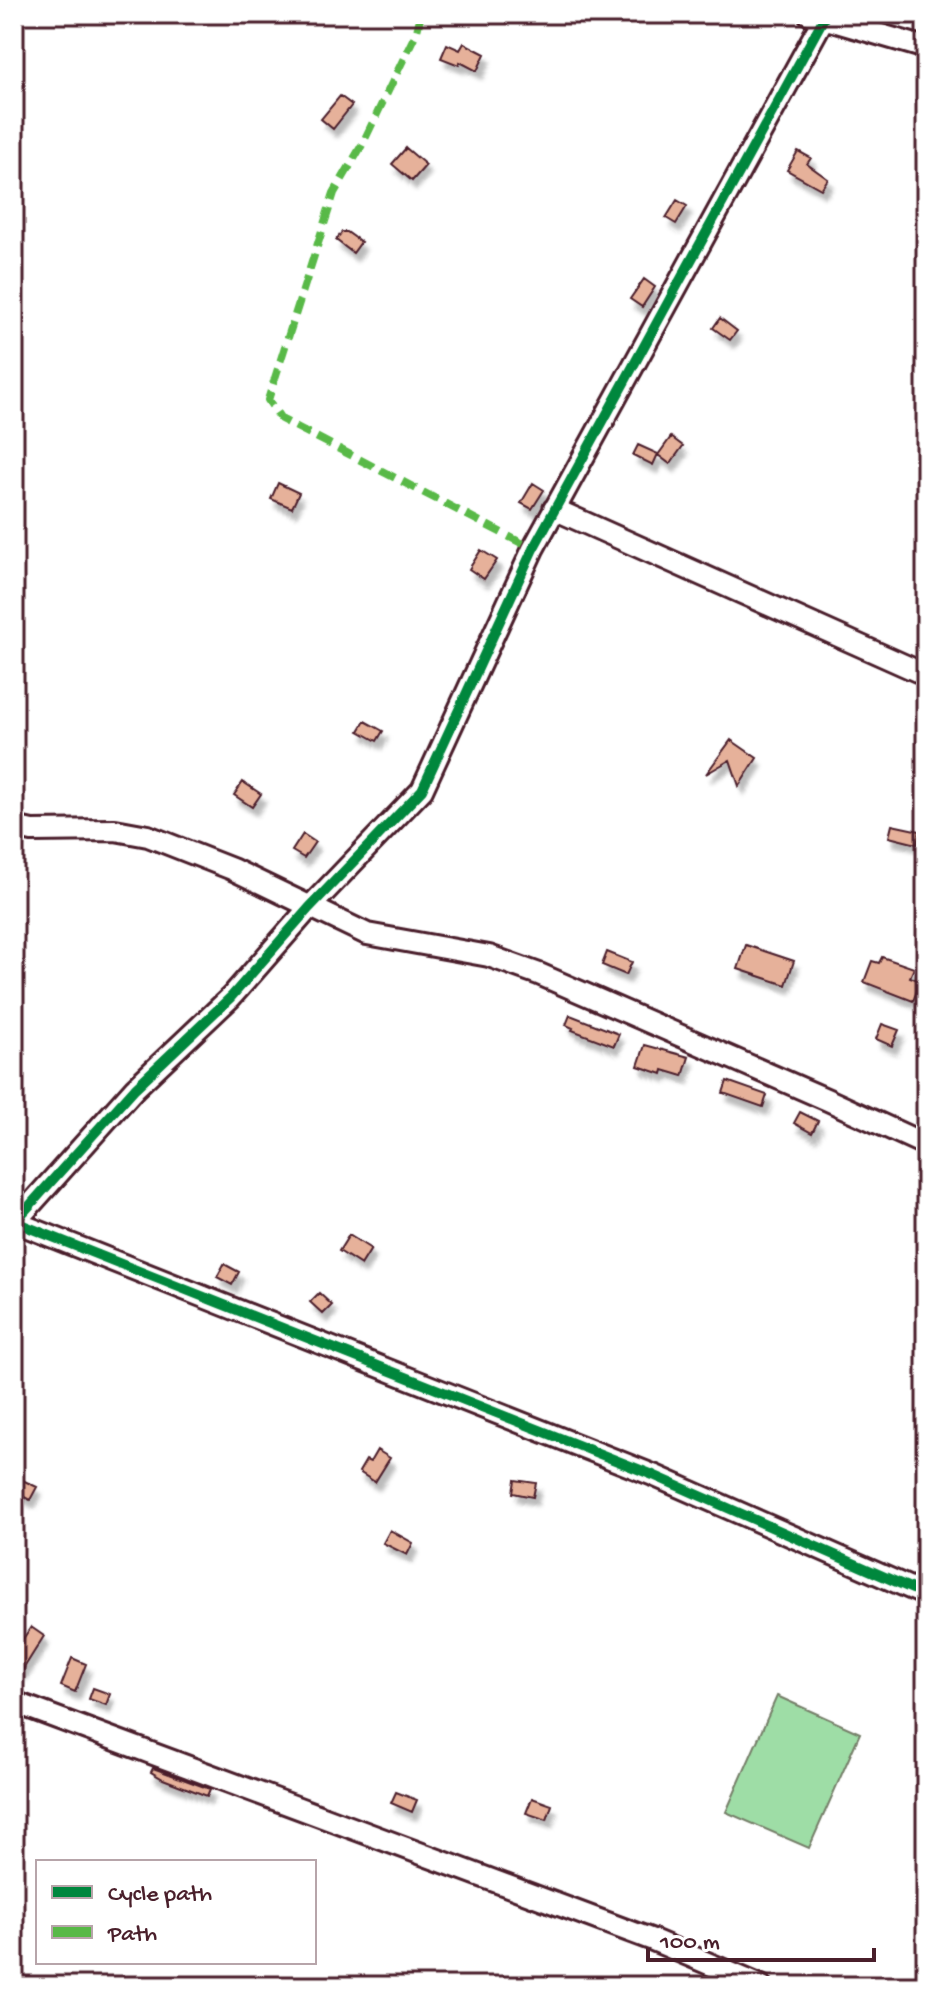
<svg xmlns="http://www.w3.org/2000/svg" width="940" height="2000" font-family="'Gochi Hand',sans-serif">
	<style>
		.green { fill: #9edda6; stroke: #747e68; stroke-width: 2 }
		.building { fill: #e6b19a; stroke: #4a1f2b; stroke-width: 2; filter: url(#shadow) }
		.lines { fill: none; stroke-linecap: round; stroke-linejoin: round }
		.minor-casing { stroke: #4a1f2b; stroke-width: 26 }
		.minor { stroke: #fff; stroke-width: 20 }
		.quiet { stroke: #58b947; stroke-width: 8; stroke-dasharray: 16 8; stroke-linecap: butt }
		.cycleway-casing { stroke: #fff; stroke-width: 15 }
		.cycleway { stroke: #00873e; stroke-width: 10 }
	</style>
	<defs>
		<filter id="shadow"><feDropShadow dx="4.5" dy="8" stdDeviation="2" flood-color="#0004"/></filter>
	</defs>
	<rect width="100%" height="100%" fill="#fff"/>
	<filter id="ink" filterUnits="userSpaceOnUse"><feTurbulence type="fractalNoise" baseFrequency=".0125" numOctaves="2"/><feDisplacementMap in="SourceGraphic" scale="16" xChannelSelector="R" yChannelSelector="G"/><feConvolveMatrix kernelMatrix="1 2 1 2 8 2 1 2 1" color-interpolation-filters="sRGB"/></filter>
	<g filter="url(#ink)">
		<path class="green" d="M 777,1696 L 860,1733 L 809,1848 L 726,1812 Z"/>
		<path class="building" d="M 464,43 L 485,54 L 477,71 L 460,62 L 459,65 L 441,58 L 447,44 L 460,50 Z
			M 340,96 L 352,105 L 333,129 L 321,119 Z
			M 406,148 L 426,165 L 412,181 L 392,164 Z
			M 798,151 L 811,158 L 807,164 L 828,179 L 821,189 L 787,170 Z
			M 677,200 L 687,206 L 676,224 L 666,218 Z
			M 342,232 L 347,232 L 361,242 L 353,253 L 336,240 Z
			M 644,279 L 655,287 L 642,307 L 630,299 Z
			M 720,318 L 737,331 L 730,340 L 713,328 Z
			M 671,437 L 683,446 L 670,464 L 658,455 Z
			M 638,445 L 658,454 L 653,465 L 633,455 Z
			M 278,483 L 299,493 L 292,508 L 271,499 Z
			M 533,483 L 544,490 L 532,509 L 521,503 Z
			M 481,550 L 497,560 L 484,579 L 469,569 Z
			M 365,721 L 383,731 L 377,741 L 359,731 Z
			M 731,740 L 757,758 L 739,786 L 730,760 L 706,774 Z
			M 243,782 L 261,794 L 252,807 L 234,795 Z
			M 892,825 L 920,831 L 917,844 L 889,837 Z
			M 303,834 L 315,842 L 304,858 L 292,851 Z
			M 746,945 L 794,961 L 786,985 L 738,969 Z
			M 607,952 L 632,962 L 626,975 L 602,965 Z
			M 882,957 L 914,968 L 910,977 L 921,981 L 913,1001 L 864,982 L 872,961 L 879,963 Z
			M 570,1015 L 619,1034 L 614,1046 L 572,1030 L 573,1028 L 566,1025 Z
			M 882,1024 L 899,1030 L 892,1046 L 876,1039 Z
			M 645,1045 L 689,1057 L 683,1076 L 663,1070 L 662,1074 L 638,1066 Z
			M 727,1081 L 767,1095 L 763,1107 L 723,1093 Z
			M 800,1112 L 818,1121 L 812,1133 L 794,1123 Z
			M 349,1235 L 371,1249 L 361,1265 L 339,1251 Z
			M 224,1264 L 239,1272 L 232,1285 L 217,1277 Z
			M 319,1293 L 332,1305 L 323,1314 L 310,1302 Z
			M 377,1450 L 390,1458 L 375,1482 L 359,1472 L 366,1460 L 370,1462 Z
			M 14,1476 L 37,1487 L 30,1500 L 14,1492 Z
			M 515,1480 L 536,1483 L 533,1497 L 513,1493 Z
			M 390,1530 L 413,1543 L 407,1555 L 383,1543 Z
			M 31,1627 L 44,1636 L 22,1671 L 20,1670 L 14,1679 L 14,1652 Z
			M 72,1658 L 86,1664 L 75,1692 L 61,1686 Z
			M 93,1688 L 110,1694 L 106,1705 L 89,1699 Z
			M 153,1768 L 210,1789 L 207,1796 L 163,1779 L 151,1772 Z
			M 396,1792 L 417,1800 L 412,1812 L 391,1803 Z
			M 532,1798 L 552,1805 L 547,1820 L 526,1813 Z"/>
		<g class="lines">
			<g class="minor-casing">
				<path id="minor" d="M 809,14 L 926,48
					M 554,509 L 926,675
					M 14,827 L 32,831 L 115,830 L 148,836 L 232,869 L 367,934 L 489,956 L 539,974 L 828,1100 L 926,1145
					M 15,1222 L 653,1475 L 926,1595
					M 14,1223 L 135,1088 L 231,997 L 309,908 L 422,790 L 533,549 L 826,14
					M 14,1702 L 653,1940 L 761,1986"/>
			</g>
			<use href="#minor" class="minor"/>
			<path class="quiet" d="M 421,14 L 417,31 L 362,145 L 334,193 L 268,400 L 281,419 L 533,549"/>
			<g class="cycleway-casing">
				<path id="cycleway" d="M 15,1222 L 653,1475 L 926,1595
					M 14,1223 L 135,1088 L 231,997 L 309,908 L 422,790 L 533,549 L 826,14"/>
			</g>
			<use href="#cycleway" class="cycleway"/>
		</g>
	</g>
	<rect width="940" height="2000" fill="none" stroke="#fff" stroke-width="48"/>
	<rect x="24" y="24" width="892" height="1952" fill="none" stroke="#4a1f2b" stroke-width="3" filter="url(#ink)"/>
	<rect x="36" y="1860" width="280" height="104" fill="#ffffff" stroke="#b7a5aa" stroke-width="2"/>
	<rect x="52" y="1886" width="40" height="12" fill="#00873e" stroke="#b7a5aa" stroke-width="2"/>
	<text x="108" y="1900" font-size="24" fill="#4a1f2b">Cycle path</text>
	<rect x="52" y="1926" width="40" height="12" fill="#58b947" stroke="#b7a5aa" stroke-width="2"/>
	<text x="108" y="1940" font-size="24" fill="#4a1f2b">Path</text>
	<path d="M648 1948v12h226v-12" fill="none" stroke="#4a1f2b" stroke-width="4"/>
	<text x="660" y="1948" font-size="24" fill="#4a1f2b" stroke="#ffffff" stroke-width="6" paint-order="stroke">100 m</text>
</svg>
